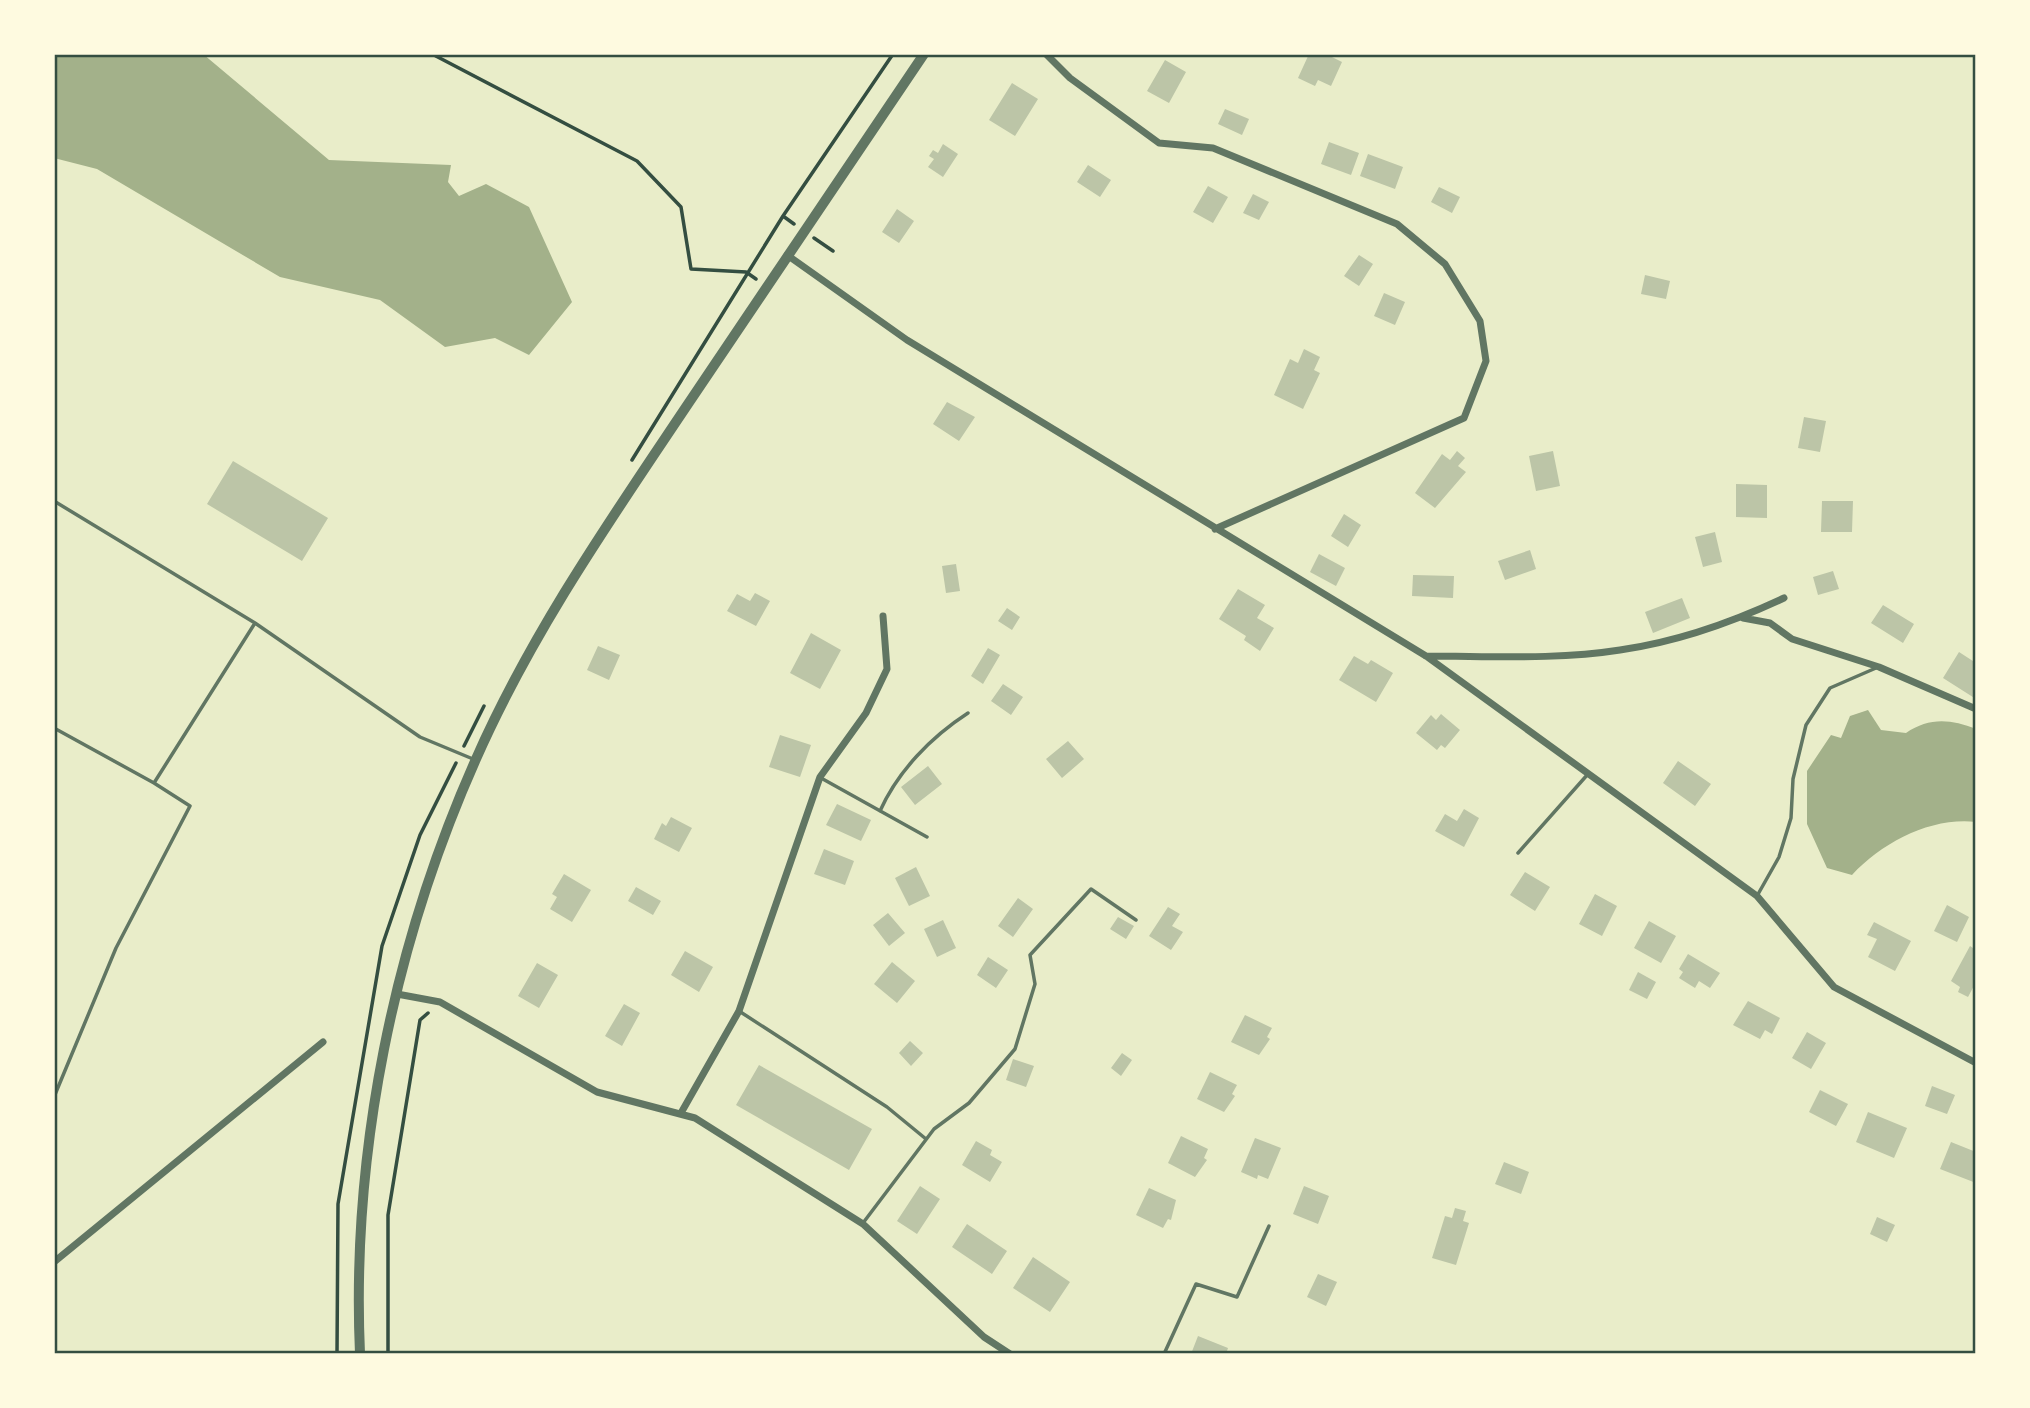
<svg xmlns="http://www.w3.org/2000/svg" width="2030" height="1408" font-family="Montserrat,sans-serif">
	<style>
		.water { fill: #a3b18a }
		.building { fill: #bcc5a7 }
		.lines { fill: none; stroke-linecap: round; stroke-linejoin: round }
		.path { stroke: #344e41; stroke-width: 3.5 }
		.service { stroke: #617663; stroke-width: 3.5 }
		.minor { stroke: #617663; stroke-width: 7 }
		.tertiary { stroke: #617663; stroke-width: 10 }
		.neatline { fill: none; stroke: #344e41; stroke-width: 2.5 }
	</style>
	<rect width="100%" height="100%" fill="#e9edc9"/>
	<path class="water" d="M 54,54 L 203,54 L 329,160 L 451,165 L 448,182 L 459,196 L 486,184 L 529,207 L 572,302 L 529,355 L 495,338 L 445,347 L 380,300 L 280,277 L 97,169 L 54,158 Z
		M 1868,710 L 1881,730 L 1906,733 C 1929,717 1951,719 1976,729 L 1976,822 C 1931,817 1883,842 1852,875 L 1827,868 L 1807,824 L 1807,771 L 1831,735 L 1841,738 L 1850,716 Z"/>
	<path class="building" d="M 1309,54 L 1326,54 L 1342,62 L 1331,86 L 1318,80 L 1315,86 L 1298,78 Z
		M 1165,60 L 1186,72 L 1169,103 L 1147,91 Z
		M 1012,83 L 1038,99 L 1015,136 L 989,120 Z
		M 1225,109 L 1249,119 L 1242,135 L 1218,124 Z
		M 1329,142 L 1359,153 L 1351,175 L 1321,164 Z
		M 943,144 L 958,154 L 943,177 L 928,167 L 934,159 L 929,156 L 933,150 L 938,153 Z
		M 1368,154 L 1403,167 L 1395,189 L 1360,176 Z
		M 1088,165 L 1111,180 L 1100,197 L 1077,182 Z
		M 1208,186 L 1228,197 L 1213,223 L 1193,212 Z
		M 1439,187 L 1460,197 L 1452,213 L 1431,202 Z
		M 1253,194 L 1269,202 L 1259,220 L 1243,213 Z
		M 897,209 L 914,221 L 899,243 L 882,232 Z
		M 1359,255 L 1373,264 L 1359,286 L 1344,276 Z
		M 1645,275 L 1670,281 L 1666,299 L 1641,294 Z
		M 1384,293 L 1405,302 L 1395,325 L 1374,316 Z
		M 1304,349 L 1320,357 L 1314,370 L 1320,373 L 1303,409 L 1274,395 L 1290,359 L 1298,363 Z
		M 947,402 L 975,417 L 959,441 L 933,424 Z
		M 1804,417 L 1826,421 L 1820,452 L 1798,448 Z
		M 1457,451 L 1465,458 L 1458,466 L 1466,472 L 1435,508 L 1415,493 L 1442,454 L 1450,460 Z
		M 1553,451 L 1560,486 L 1536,491 L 1529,456 Z
		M 233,461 L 328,518 L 302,561 L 207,504 Z
		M 1736,484 L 1767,485 L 1767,518 L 1736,517 Z
		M 1822,501 L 1853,501 L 1852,532 L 1821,532 Z
		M 1344,514 L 1361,525 L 1348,547 L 1331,536 Z
		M 1715,532 L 1722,562 L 1703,567 L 1695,537 Z
		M 1530,550 L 1536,569 L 1505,580 L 1498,561 Z
		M 1319,554 L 1345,568 L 1336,586 L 1310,572 Z
		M 956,564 L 960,591 L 946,593 L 942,566 Z
		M 1833,571 L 1839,589 L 1818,595 L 1813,577 Z
		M 1413,575 L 1454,576 L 1453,598 L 1412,596 Z
		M 1238,589 L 1265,605 L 1257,618 L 1274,628 L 1260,651 L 1244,640 L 1246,636 L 1219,619 Z
		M 755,593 L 770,601 L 756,626 L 727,611 L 737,594 L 750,601 Z
		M 1682,598 L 1690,618 L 1653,633 L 1645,612 Z
		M 1883,605 L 1914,624 L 1903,643 L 1871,623 Z
		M 1007,608 L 1020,617 L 1012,630 L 998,621 Z
		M 811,633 L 841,650 L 820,689 L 790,673 Z
		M 598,646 L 620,655 L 609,680 L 587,670 Z
		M 988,648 L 1000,655 L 983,684 L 971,676 Z
		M 1959,652 L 1976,663 L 1976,699 L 1943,678 Z
		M 1354,656 L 1368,664 L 1371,660 L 1393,673 L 1376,702 L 1339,680 Z
		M 1003,684 L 1023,697 L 1011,715 L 991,701 Z
		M 1441,714 L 1460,730 L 1445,748 L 1441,745 L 1437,750 L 1416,733 L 1431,715 L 1436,720 Z
		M 780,735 L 811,745 L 800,777 L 769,767 Z
		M 1068,741 L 1084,759 L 1062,778 L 1046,759 Z
		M 1678,761 L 1711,784 L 1695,806 L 1663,783 Z
		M 928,766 L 942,784 L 915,805 L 901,787 Z
		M 837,804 L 871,820 L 861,841 L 826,825 Z
		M 1464,809 L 1479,818 L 1464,847 L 1435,831 L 1445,814 L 1457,821 Z
		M 671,817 L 692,828 L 679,852 L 654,839 L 662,823 L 666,826 Z
		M 824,849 L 854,861 L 845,885 L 814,874 Z
		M 916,867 L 930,896 L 909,906 L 895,878 Z
		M 1525,872 L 1550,887 L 1535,911 L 1510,895 Z
		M 564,874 L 591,890 L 572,922 L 550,909 L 557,897 L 552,894 Z
		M 636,887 L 661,901 L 653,915 L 628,901 Z
		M 1595,894 L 1617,906 L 1602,936 L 1579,924 Z
		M 1018,898 L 1033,909 L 1013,937 L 998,926 Z
		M 1947,905 L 1969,917 L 1957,942 L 1934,931 Z
		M 1168,907 L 1180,914 L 1172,926 L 1183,932 L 1171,950 L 1149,936 Z
		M 888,913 L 905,933 L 889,946 L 873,925 Z
		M 1118,917 L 1134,926 L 1126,939 L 1110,929 Z
		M 943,920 L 956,948 L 937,957 L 924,929 Z
		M 1649,921 L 1676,936 L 1661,963 L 1634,948 Z
		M 1874,922 L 1911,941 L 1895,971 L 1868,957 L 1877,939 L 1867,935 Z
		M 1970,946 L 1976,950 L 1976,982 L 1968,997 L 1958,992 L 1960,987 L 1951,981 Z
		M 685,951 L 713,967 L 699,992 L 671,975 Z
		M 1688,954 L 1720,973 L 1710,988 L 1699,981 L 1695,988 L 1679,978 L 1683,972 L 1679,969 Z
		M 988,957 L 1008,970 L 996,988 L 977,975 Z
		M 892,962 L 915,981 L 897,1003 L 874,984 Z
		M 537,963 L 558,975 L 539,1008 L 518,996 Z
		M 1638,972 L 1656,982 L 1647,999 L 1629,990 Z
		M 1748,1001 L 1780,1018 L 1772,1034 L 1765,1030 L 1760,1039 L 1733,1025 Z
		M 624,1004 L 640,1013 L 622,1046 L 605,1036 Z
		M 1245,1015 L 1272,1028 L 1267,1037 L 1270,1039 L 1259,1055 L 1231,1042 Z
		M 1807,1032 L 1826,1043 L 1811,1069 L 1792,1058 Z
		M 910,1041 L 923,1053 L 911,1066 L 899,1053 Z
		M 1122,1053 L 1132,1060 L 1121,1076 L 1111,1068 Z
		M 1013,1059 L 1034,1066 L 1026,1087 L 1006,1080 Z
		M 759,1065 L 872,1129 L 849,1170 L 736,1105 Z
		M 1210,1072 L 1237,1085 L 1232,1094 L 1235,1096 L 1224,1112 L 1197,1099 Z
		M 1932,1086 L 1955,1095 L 1947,1114 L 1925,1106 Z
		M 1820,1090 L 1848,1104 L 1836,1126 L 1809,1112 Z
		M 1868,1112 L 1907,1128 L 1894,1158 L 1856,1142 Z
		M 1181,1136 L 1208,1149 L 1204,1158 L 1207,1160 L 1195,1177 L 1168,1163 Z
		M 1255,1138 L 1281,1148 L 1268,1179 L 1258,1175 L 1257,1179 L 1241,1172 Z
		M 976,1141 L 992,1150 L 990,1155 L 1002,1162 L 990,1182 L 962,1165 Z
		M 1951,1142 L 1976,1152 L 1976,1183 L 1940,1169 Z
		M 1504,1162 L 1529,1172 L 1521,1194 L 1495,1184 Z
		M 920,1186 L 940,1199 L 917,1234 L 897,1221 Z
		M 1304,1186 L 1329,1196 L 1318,1224 L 1293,1214 Z
		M 1149,1188 L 1176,1200 L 1171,1220 L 1168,1219 L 1163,1228 L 1136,1215 Z
		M 1455,1208 L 1466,1211 L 1463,1221 L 1469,1223 L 1456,1265 L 1432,1258 L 1445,1216 L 1452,1218 Z
		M 1877,1217 L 1895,1225 L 1887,1242 L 1870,1234 Z
		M 967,1224 L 1007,1251 L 992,1274 L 952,1247 Z
		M 1033,1257 L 1070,1282 L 1050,1312 L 1013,1288 Z
		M 1318,1274 L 1337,1282 L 1326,1306 L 1307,1297 Z
		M 1198,1336 L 1228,1348 L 1226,1354 L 1191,1354 Z"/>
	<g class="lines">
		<path class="path" d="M 432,54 L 637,161 L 681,207 L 691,269 L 746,272 L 756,279
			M 783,216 L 893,54
			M 814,238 L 833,251
			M 632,460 L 783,216 L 794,224
			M 464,746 L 484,706
			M 337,1354 L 338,1204 L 382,946 L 420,835 L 456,763
			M 388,1354 L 388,1215 L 420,1020 L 428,1013"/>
		<path class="service" d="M 54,501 L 255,623 L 420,737 L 473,759
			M 54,728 L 154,783 L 255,623
			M 821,778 L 927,837
			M 880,811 C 898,771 931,737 968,713
			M 1518,853 L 1588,774
			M 1757,896 L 1779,857 L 1791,818 L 1793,779 L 1806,725 L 1830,688 L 1876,668
			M 739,1011 L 887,1107 L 926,1139
			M 54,1097 L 116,948 L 190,806 L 154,783
			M 863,1223 L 934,1129 L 969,1103 L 1015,1049 L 1035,984 L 1030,955 L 1091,889 L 1136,920
			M 1164,1354 L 1196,1284 L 1237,1297 L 1269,1226"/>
		<path class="minor" d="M 1046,54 L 1070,78 L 1159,143 L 1213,148 L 1397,224 L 1445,264 L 1480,321 L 1486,361 L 1464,418 L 1215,529
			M 787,255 L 907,340 L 1426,656 L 1757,896 L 1834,987 L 1976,1063
			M 1743,618 L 1770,623 L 1792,639 L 1879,667 L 1976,709
			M 1426,656 C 1491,656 1557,660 1620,650 C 1676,642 1733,622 1784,598
			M 397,994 L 440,1002 L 597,1092 L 695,1118 L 863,1224 L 984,1337 L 1010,1354
			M 681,1113 L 739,1011 L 820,777 L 866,713 L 887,669 L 883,616
			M 54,1262 L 323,1042"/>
		<path class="tertiary" d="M 360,1354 C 351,1152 394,943 476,759 C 532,632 611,519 688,404 C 767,287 845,171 924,54"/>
	</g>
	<rect width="2030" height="1408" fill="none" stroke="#fefae0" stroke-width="112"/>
	<rect x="56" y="56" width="1918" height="1296" class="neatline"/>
</svg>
